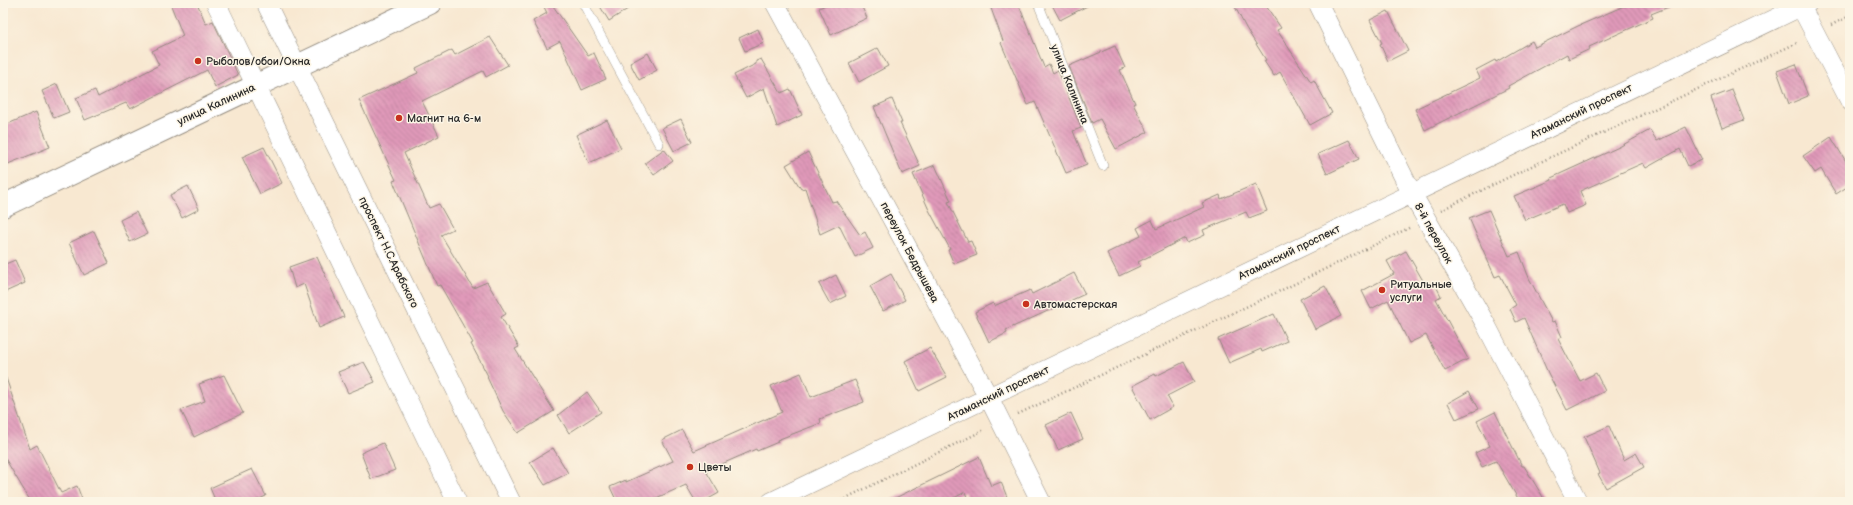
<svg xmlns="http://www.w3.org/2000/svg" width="1853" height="505" font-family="'Balsamiq Sans',sans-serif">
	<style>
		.building { fill: url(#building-back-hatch) }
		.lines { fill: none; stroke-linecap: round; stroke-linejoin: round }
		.service-casing { stroke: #928a7e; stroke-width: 10 }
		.minor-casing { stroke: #928a7e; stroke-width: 20 }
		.secondary-casing { stroke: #928a7e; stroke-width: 24 }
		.path { stroke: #928a7e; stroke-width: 2.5; stroke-dasharray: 1 3; stroke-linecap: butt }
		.service { stroke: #fff; stroke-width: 9 }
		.minor { stroke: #fff; stroke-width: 19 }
		.secondary { stroke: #fff; stroke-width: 22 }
		.poi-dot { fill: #c8321e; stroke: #fcf5e5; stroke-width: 1.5 }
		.labels { text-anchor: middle; stroke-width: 3; stroke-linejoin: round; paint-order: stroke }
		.poi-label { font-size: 11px; fill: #2b2b2b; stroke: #fcf5e5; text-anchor: start }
		.street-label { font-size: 11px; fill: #2b2b2b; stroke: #fcf5e5 }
	</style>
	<defs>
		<pattern id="building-back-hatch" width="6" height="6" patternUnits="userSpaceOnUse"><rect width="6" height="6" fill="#e099b9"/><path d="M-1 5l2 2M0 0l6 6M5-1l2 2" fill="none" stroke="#b67d97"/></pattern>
	</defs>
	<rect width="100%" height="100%" fill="#fcf5e5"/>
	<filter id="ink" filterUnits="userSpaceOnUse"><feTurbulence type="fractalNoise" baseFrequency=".025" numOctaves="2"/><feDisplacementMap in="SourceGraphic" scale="8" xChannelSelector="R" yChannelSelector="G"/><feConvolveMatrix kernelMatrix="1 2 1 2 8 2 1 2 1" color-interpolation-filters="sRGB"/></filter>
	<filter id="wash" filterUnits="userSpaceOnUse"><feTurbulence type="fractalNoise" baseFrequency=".012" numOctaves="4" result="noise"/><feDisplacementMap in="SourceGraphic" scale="16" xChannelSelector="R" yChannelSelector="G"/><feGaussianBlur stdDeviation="0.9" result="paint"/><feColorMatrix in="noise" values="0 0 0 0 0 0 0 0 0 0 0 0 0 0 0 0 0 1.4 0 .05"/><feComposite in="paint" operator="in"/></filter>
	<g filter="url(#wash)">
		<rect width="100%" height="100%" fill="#f8e8d1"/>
		<g id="blocks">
			<path class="building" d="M 170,3 L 197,3 L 206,24 L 213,21 L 238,75 L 215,87 L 207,70 L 130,109 L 126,103 L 85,120 L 76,98 L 95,90 L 98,97 L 159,65 L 152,51 L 183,36 Z
				M 548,3 L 551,3 L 588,56 L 594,53 L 606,79 L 582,90 L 560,41 L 547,48 L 533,21 L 547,13 L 543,5 Z
				M 598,3 L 637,3 L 609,21 Z
				M 830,3 L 860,3 L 867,18 L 831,35 L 819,8 Z
				M 989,3 L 1018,3 L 1044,67 L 1049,64 L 1053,73 L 1058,70 L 1081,128 L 1073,131 L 1087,165 L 1066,173 L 1035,102 L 1028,105 L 1010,64 L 1001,43 L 1003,41 Z
				M 1051,3 L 1093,3 L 1060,20 Z
				M 1233,3 L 1264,3 L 1281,28 L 1277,30 L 1311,82 L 1314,80 L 1332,113 L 1310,125 L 1280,72 L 1274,76 L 1264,61 L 1266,60 L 1246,28 Z
				M 1631,3 L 1676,4 L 1651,14 L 1653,18 L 1589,47 L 1590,49 L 1569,59 L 1567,54 L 1508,86 L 1509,88 L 1425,130 L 1415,109 L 1480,78 L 1476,70 L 1495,60 L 1496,62 L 1532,41 L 1535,47 L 1578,26 Z
				M 1388,11 L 1408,51 L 1388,61 L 1380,44 L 1382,43 L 1370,20 Z
				M 758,29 L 764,43 L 745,51 L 739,38 Z
				M 490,37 L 508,65 L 486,77 L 483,71 L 422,101 L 439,136 L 404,153 L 429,208 L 439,204 L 453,229 L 441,235 L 473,288 L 487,282 L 506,314 L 501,317 L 519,347 L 515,349 L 554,411 L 518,433 L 503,411 L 487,377 L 488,376 L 471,344 L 473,343 L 440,285 L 437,286 L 393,181 L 396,180 L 359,100 L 418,73 L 416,68 L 452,50 L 455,55 Z
				M 1115,46 L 1125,68 L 1120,70 L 1135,103 L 1133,104 L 1148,132 L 1116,149 L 1100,119 L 1092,123 L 1069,66 Z
				M 878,48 L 888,66 L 859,82 L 849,63 Z
				M 648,53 L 657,70 L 639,80 L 630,63 Z
				M 761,59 L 781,93 L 790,89 L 802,115 L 777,127 L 764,88 L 746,98 L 734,75 L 756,64 L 756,61 Z
				M 1796,64 L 1808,96 L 1789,104 L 1777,71 Z
				M 57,84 L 69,112 L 54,118 L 42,91 Z
				M 1732,90 L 1744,120 L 1722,128 L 1711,98 Z
				M 892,99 L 902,123 L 900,123 L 920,166 L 902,174 L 874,107 Z
				M 36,112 L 50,147 L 3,166 L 3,126 Z
				M 681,119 L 692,142 L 674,151 L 662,128 Z
				M 607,120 L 621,148 L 589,163 L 576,135 Z
				M 1686,127 L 1702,160 L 1688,166 L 1680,149 L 1646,168 L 1643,163 L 1580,191 L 1586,205 L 1567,213 L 1563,204 L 1525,220 L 1514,196 L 1552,180 L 1551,178 L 1619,147 L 1650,130 L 1657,141 Z
				M 1831,137 L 1850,168 L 1850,185 L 1836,194 L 1821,169 L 1815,173 L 1803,156 Z
				M 1349,140 L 1359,159 L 1327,174 L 1318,154 Z
				M 264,147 L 282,183 L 260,194 L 242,157 Z
				M 664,149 L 673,161 L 654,175 L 645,163 Z
				M 808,152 L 832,202 L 836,201 L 860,235 L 865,232 L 873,248 L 855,257 L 839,225 L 820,234 L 805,188 L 801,189 L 786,165 Z
				M 935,165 L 951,201 L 948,202 L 968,242 L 971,241 L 977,255 L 954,264 L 948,250 L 950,249 L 929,210 L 913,174 Z
				M 1256,184 L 1267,211 L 1249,218 L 1246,212 L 1203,230 L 1205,235 L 1187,243 L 1185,238 L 1138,262 L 1140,266 L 1119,276 L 1107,253 L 1141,236 L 1137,228 L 1152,220 L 1156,229 L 1204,207 L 1202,203 L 1220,195 L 1221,199 Z
				M 188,186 L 199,209 L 182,218 L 170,195 Z
				M 1489,210 L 1509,256 L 1519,252 L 1529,278 L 1552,322 L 1555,321 L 1562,337 L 1558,339 L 1580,381 L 1596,373 L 1605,391 L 1567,410 L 1548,373 L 1524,318 L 1516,322 L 1510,309 L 1516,305 L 1500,275 L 1495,277 L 1469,218 Z
				M 136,212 L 147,234 L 130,242 L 120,220 Z
				M 94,231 L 109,263 L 84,275 L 69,243 Z
				M 1406,251 L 1426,286 L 1434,282 L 1441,296 L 1436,299 L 1468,359 L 1445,371 L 1426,335 L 1409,343 L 1388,300 L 1371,309 L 1362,291 L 1394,274 L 1387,261 Z
				M 317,257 L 344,317 L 319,328 L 304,284 L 295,288 L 289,267 Z
				M 15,260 L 25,283 L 3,293 L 3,265 Z
				M 1074,273 L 1085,294 L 1006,330 L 1007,333 L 989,342 L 975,312 L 993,303 L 994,306 L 1030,290 L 1032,294 Z
				M 891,274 L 905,300 L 883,311 L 870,286 Z
				M 836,275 L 846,296 L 830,304 L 819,284 Z
				M 1325,286 L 1341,316 L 1315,329 L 1300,299 Z
				M 1274,314 L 1287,341 L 1262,352 L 1261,349 L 1229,363 L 1218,339 Z
				M 930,348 L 947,377 L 919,391 L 905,361 Z
				M 364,362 L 375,382 L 348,393 L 338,372 Z
				M 1184,362 L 1194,382 L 1167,396 L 1173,407 L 1150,420 L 1132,386 L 1155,374 L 1156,376 Z
				M 801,373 L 811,397 L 855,380 L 864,402 L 820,419 L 821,423 L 777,440 L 778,442 L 757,451 L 756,449 L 706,471 L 719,493 L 703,502 L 696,502 L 686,485 L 647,502 L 617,502 L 610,487 L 626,480 L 626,482 L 673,461 L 662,440 L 682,430 L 694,451 L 782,412 L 771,386 Z
				M 224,375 L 243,413 L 194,437 L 181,410 L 205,401 L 199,384 Z
				M 6,378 L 30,449 L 37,445 L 61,493 L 77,486 L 83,502 L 31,502 L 3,455 L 3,379 Z
				M 1469,391 L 1479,409 L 1456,419 L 1448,403 Z
				M 587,392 L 601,412 L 569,433 L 558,415 Z
				M 1495,412 L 1522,466 L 1524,466 L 1546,502 L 1520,502 L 1496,461 L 1482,467 L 1475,453 L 1490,446 L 1477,421 Z
				M 1071,413 L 1083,439 L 1058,450 L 1046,425 Z
				M 1609,426 L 1624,460 L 1636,453 L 1644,467 L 1606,488 L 1598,474 L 1600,473 L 1584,437 Z
				M 383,443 L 395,470 L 371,479 L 361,453 Z
				M 553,448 L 568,473 L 545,485 L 530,462 Z
				M 979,457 L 991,486 L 1001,482 L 1009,502 L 969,502 L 965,492 L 947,502 L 887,502 Z
				M 252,469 L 266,496 L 253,502 L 216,502 L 210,488 Z"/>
		</g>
	</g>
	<g filter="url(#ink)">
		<use href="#blocks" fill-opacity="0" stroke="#928a7e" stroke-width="1"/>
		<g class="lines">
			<g class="service-casing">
				<path id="service" d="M 583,3 L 659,144
					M 1038,3 L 1103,166"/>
			</g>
			<g class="minor-casing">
				<path id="minor" d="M 216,3 L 457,502
					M 266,3 L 511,502
					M 775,3 L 989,398 L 1041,502
					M 1318,3 L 1411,192 L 1485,323 L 1578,502
					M 1799,3 L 1850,101
					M 771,502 L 1808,3"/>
			</g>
			<g class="secondary-casing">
				<path id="secondary" d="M 3,206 L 430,3"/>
			</g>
			<path class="path" d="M 1831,25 L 1850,16
				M 1441,210 L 1536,164 L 1799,42
				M 1018,414 L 1284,289 L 1411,227
				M 838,502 L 984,430"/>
			<use href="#service" class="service"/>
			<use href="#minor" class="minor"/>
			<use href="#secondary" class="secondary"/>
		</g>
	</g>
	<g class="poi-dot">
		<circle cx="198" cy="61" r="4"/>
		<circle cx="399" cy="118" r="4"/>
		<circle cx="1382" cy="290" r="4"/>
		<circle cx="1026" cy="304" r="4"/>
		<circle cx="690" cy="467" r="4"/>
	</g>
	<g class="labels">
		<g class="poi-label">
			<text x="206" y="65">Рыболов/обои/Окна</text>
			<text x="407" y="122">Магнит на 6-м</text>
			<text x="1390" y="288">Ритуальные<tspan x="1390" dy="13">услуги</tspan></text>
			<text x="1034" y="308">Автомастерская</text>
			<text x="698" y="471">Цветы</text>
		</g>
		<g class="street-label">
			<text transform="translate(1070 84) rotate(68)" y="4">улица Калинина</text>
			<text transform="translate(216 104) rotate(-25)" y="4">улица Калинина</text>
			<text transform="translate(1581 111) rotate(-26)" y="4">Атаманский проспект</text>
			<text transform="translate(1434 233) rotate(61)" y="4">8-й переулок</text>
			<text transform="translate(389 252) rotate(64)" y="4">проспект Н.С.Арабского</text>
			<text transform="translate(910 252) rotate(62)" y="4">переулок Бедрышева</text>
			<text transform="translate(1289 252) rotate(-26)" y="4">Атаманский проспект</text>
			<text transform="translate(998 393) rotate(-26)" y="4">Атаманский проспект</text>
		</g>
	</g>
	<rect width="1853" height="505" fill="none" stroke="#fcf5e5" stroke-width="16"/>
</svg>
